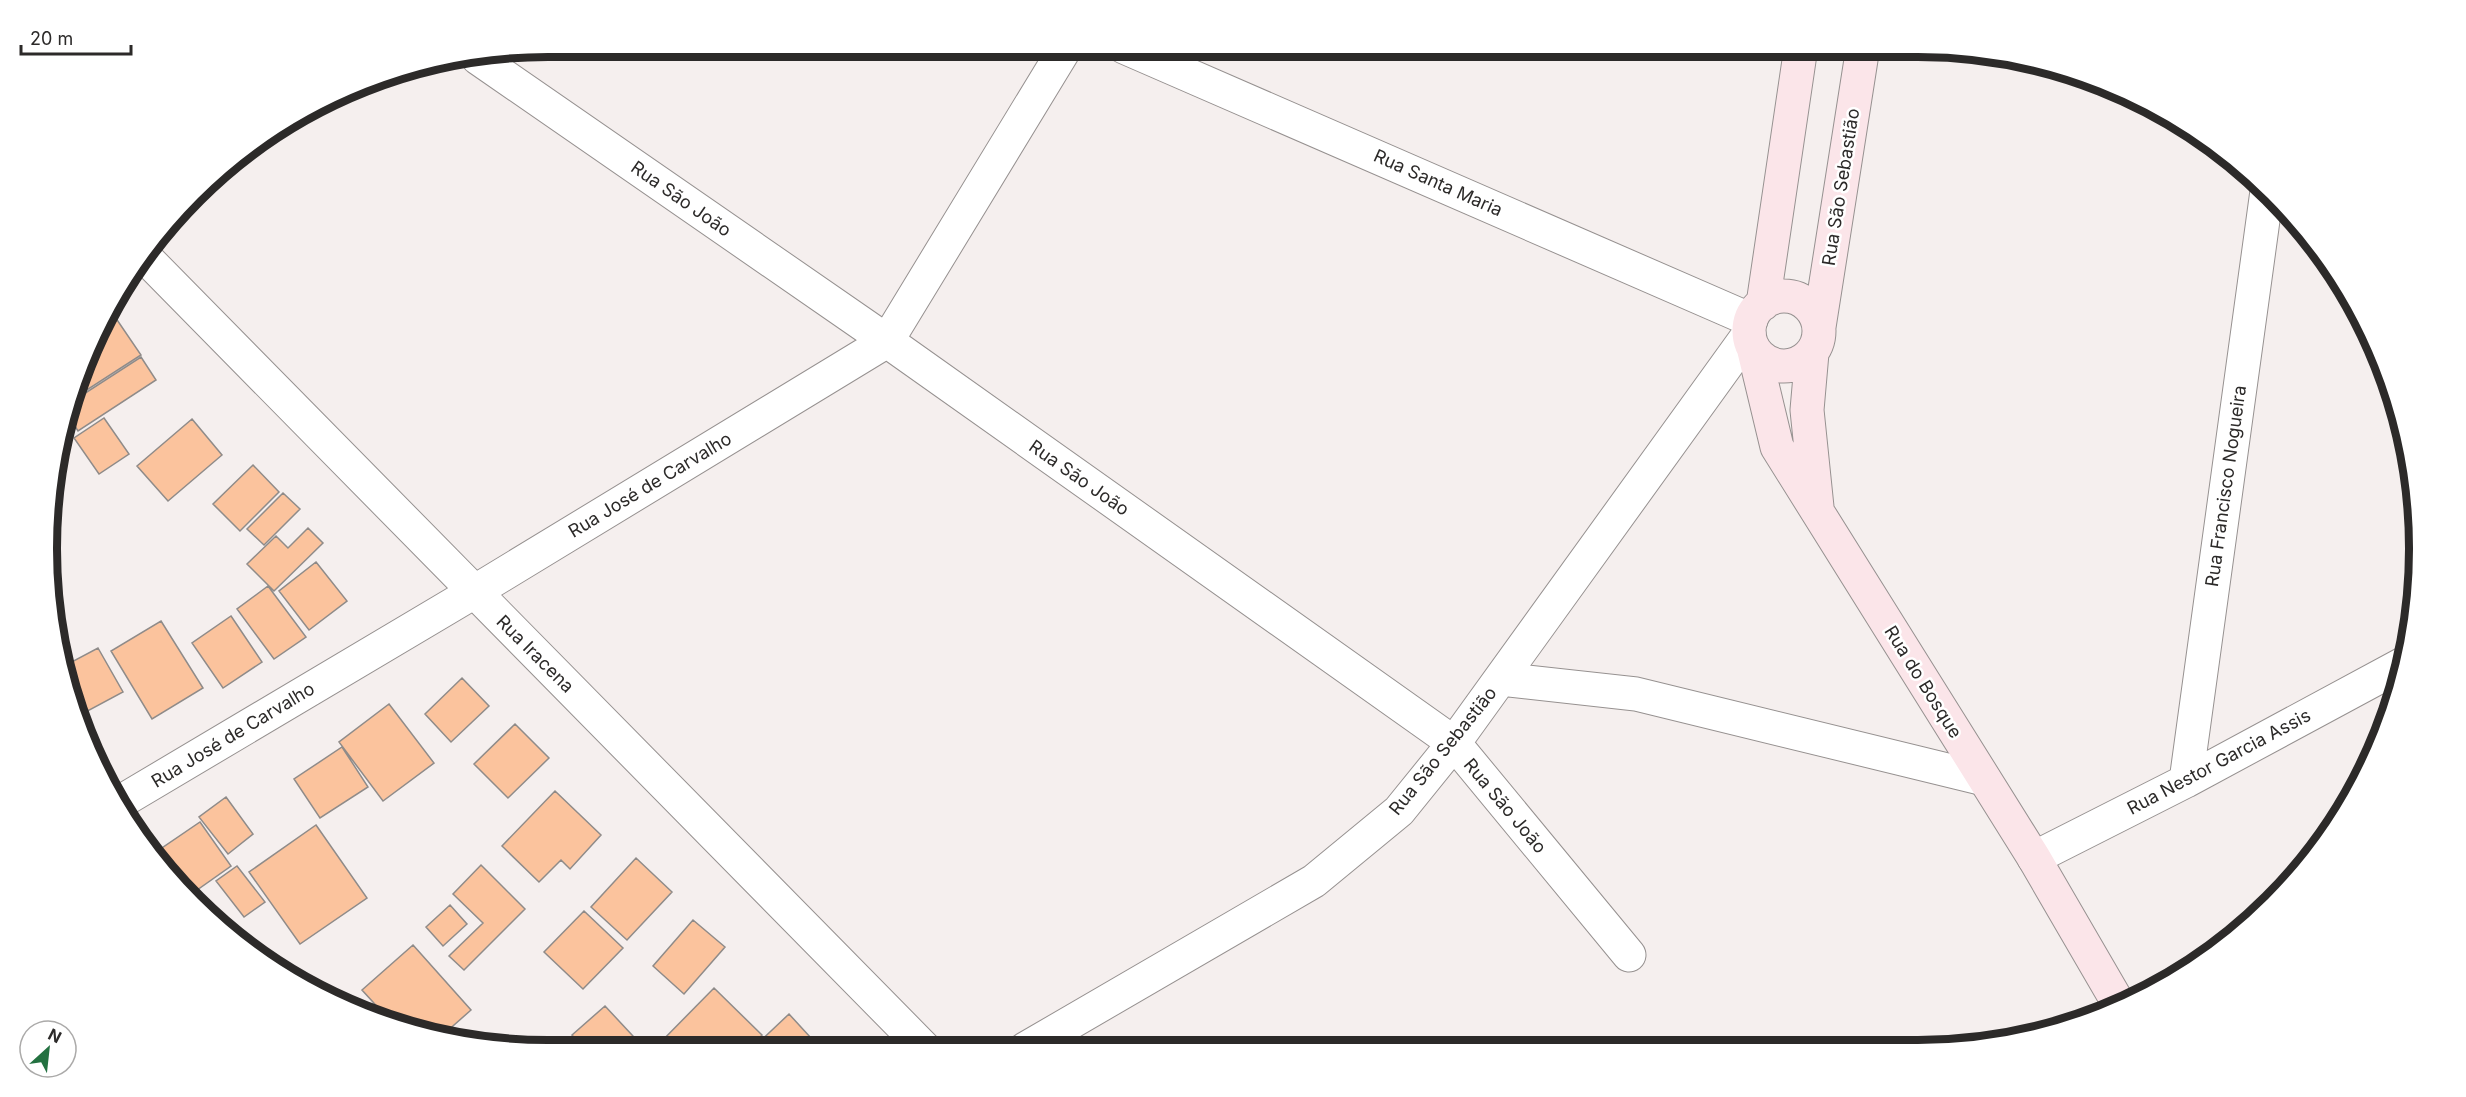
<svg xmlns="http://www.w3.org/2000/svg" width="2466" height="1097" font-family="Inter,sans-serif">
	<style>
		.building { fill: #fbc39d; stroke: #8f8b89; stroke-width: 1.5 }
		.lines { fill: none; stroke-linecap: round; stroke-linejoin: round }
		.street-casing { stroke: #969190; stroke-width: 35 }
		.secondary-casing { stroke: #969190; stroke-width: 35 }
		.street { stroke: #fff; stroke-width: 33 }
		.secondary { stroke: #fbe5e9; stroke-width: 33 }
		.labels { text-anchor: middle; stroke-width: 5; stroke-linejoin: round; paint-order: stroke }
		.street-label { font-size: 18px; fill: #2c2a29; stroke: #fff }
		.rim { fill: none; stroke: #2c2a29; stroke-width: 8 }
	</style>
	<rect width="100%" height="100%" fill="#f5efee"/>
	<path class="building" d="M 111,311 L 141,355 L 76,397 L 108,313 Z
		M 141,357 L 156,380 L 78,431 L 69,417 L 76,399 Z
		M 104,418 L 129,454 L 99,474 L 74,438 Z
		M 192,419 L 222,455 L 168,501 L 137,466 Z
		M 56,451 L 65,464 L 54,472 Z
		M 253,465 L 279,492 L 240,531 L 213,504 Z
		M 283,493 L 300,509 L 264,545 L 247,529 Z
		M 308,528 L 323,543 L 274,591 L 247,564 L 276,536 L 288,548 Z
		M 316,562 L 347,601 L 309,630 L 279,591 Z
		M 268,586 L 306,637 L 274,659 L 237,609 Z
		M 231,616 L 262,662 L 223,688 L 192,643 Z
		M 161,621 L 203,688 L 152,719 L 111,651 Z
		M 98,648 L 123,692 L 82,714 L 64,666 Z
		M 462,678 L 489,706 L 451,742 L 425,714 Z
		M 389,704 L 434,763 L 383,801 L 339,742 Z
		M 515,724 L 549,758 L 508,798 L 474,764 Z
		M 342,747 L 368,787 L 320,818 L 294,779 Z
		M 555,791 L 601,835 L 570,869 L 561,860 L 539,882 L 502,846 Z
		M 226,797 L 253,834 L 228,854 L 199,817 Z
		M 200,822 L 231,866 L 190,895 L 159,850 Z
		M 316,825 L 367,898 L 300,944 L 249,872 Z
		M 636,858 L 672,892 L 627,940 L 591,907 Z
		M 481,865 L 525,909 L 464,970 L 449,956 L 483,923 L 453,894 Z
		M 237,866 L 265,902 L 244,917 L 216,881 Z
		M 450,905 L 467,924 L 443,946 L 426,927 Z
		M 584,911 L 623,948 L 583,989 L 544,952 Z
		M 693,920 L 725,947 L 684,994 L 653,966 Z
		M 413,945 L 471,1010 L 445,1033 L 394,1025 L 362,990 Z
		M 714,988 L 762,1035 L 748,1050 L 653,1050 Z
		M 605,1006 L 646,1050 L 586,1050 L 572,1035 Z
		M 789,1014 L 822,1050 L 751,1050 Z"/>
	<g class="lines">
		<g class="street-casing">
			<path id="street" d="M 1124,47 L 1751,320
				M 478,58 L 887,341 L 1454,743 L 1629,955
				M 146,258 L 925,1049
				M 1501,679 L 1636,694 L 1984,779
				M 2186,781 L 2267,191
				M 117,804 L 474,592 L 887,341 L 1066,47
				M 2034,858 L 2186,781 L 2403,664
				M 1025,1049 L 1314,881 L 1399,811 L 1454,743 L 1749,334"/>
		</g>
		<g class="secondary-casing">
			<path id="secondary" d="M1749 331a35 35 0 1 1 70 0a35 35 0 1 1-70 0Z
				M 1763,304 L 1801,47
				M 1819,327 L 1863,47
				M 1753,347 L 1777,447 L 2034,858 L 2120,1006
				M 1812,353 L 1807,410 L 1817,507"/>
		</g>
		<use href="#street" class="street"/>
		<use href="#secondary" class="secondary"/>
	</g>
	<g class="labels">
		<g class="street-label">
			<text transform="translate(1438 183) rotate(24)" y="6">Rua Santa Maria</text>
			<text transform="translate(1841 187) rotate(-81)" y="6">Rua São Sebastião</text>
			<text transform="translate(681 199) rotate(35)" y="6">Rua São João</text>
			<text transform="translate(1079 478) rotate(35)" y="6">Rua São João</text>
			<text transform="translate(650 485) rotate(-31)" y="6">Rua José de Carvalho</text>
			<text transform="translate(2226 486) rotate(-82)" y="6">Rua Francisco Nogueira</text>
			<text transform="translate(535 654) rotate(45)" y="6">Rua Iracena</text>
			<text transform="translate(1923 682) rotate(58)" y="6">Rua do Bosque</text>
			<text transform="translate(233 735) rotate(-31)" y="6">Rua José de Carvalho</text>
			<text transform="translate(1443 751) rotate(-51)" y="6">Rua São Sebastião</text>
			<text transform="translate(2219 762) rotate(-28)" y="6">Rua Nestor Garcia Assis</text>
			<text transform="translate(1505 806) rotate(50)" y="6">Rua São João</text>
		</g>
	</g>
	<path d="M0 0H2466V1097H0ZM548 57H1918A491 491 0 0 1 2409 548V549A491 491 0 0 1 1918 1040H548A491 491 0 0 1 57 549V548A491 491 0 0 1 548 57Z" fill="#fff" fill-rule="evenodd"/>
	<path class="rim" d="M548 57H1918A491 491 0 0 1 2409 548V549A491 491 0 0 1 1918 1040H548A491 491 0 0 1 57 549V548A491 491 0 0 1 548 57Z"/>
	<g transform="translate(48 1049) rotate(27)"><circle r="28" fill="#ffffff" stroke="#abaaa9" stroke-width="1.5"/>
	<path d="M0-4.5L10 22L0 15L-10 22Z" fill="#237140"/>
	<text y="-9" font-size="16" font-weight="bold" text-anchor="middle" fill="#2c2a29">N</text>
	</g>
	<path d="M21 45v9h110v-9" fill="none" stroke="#2c2a29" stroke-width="3"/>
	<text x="30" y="45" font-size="18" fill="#2c2a29" stroke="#ffffff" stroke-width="4.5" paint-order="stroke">20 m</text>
</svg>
